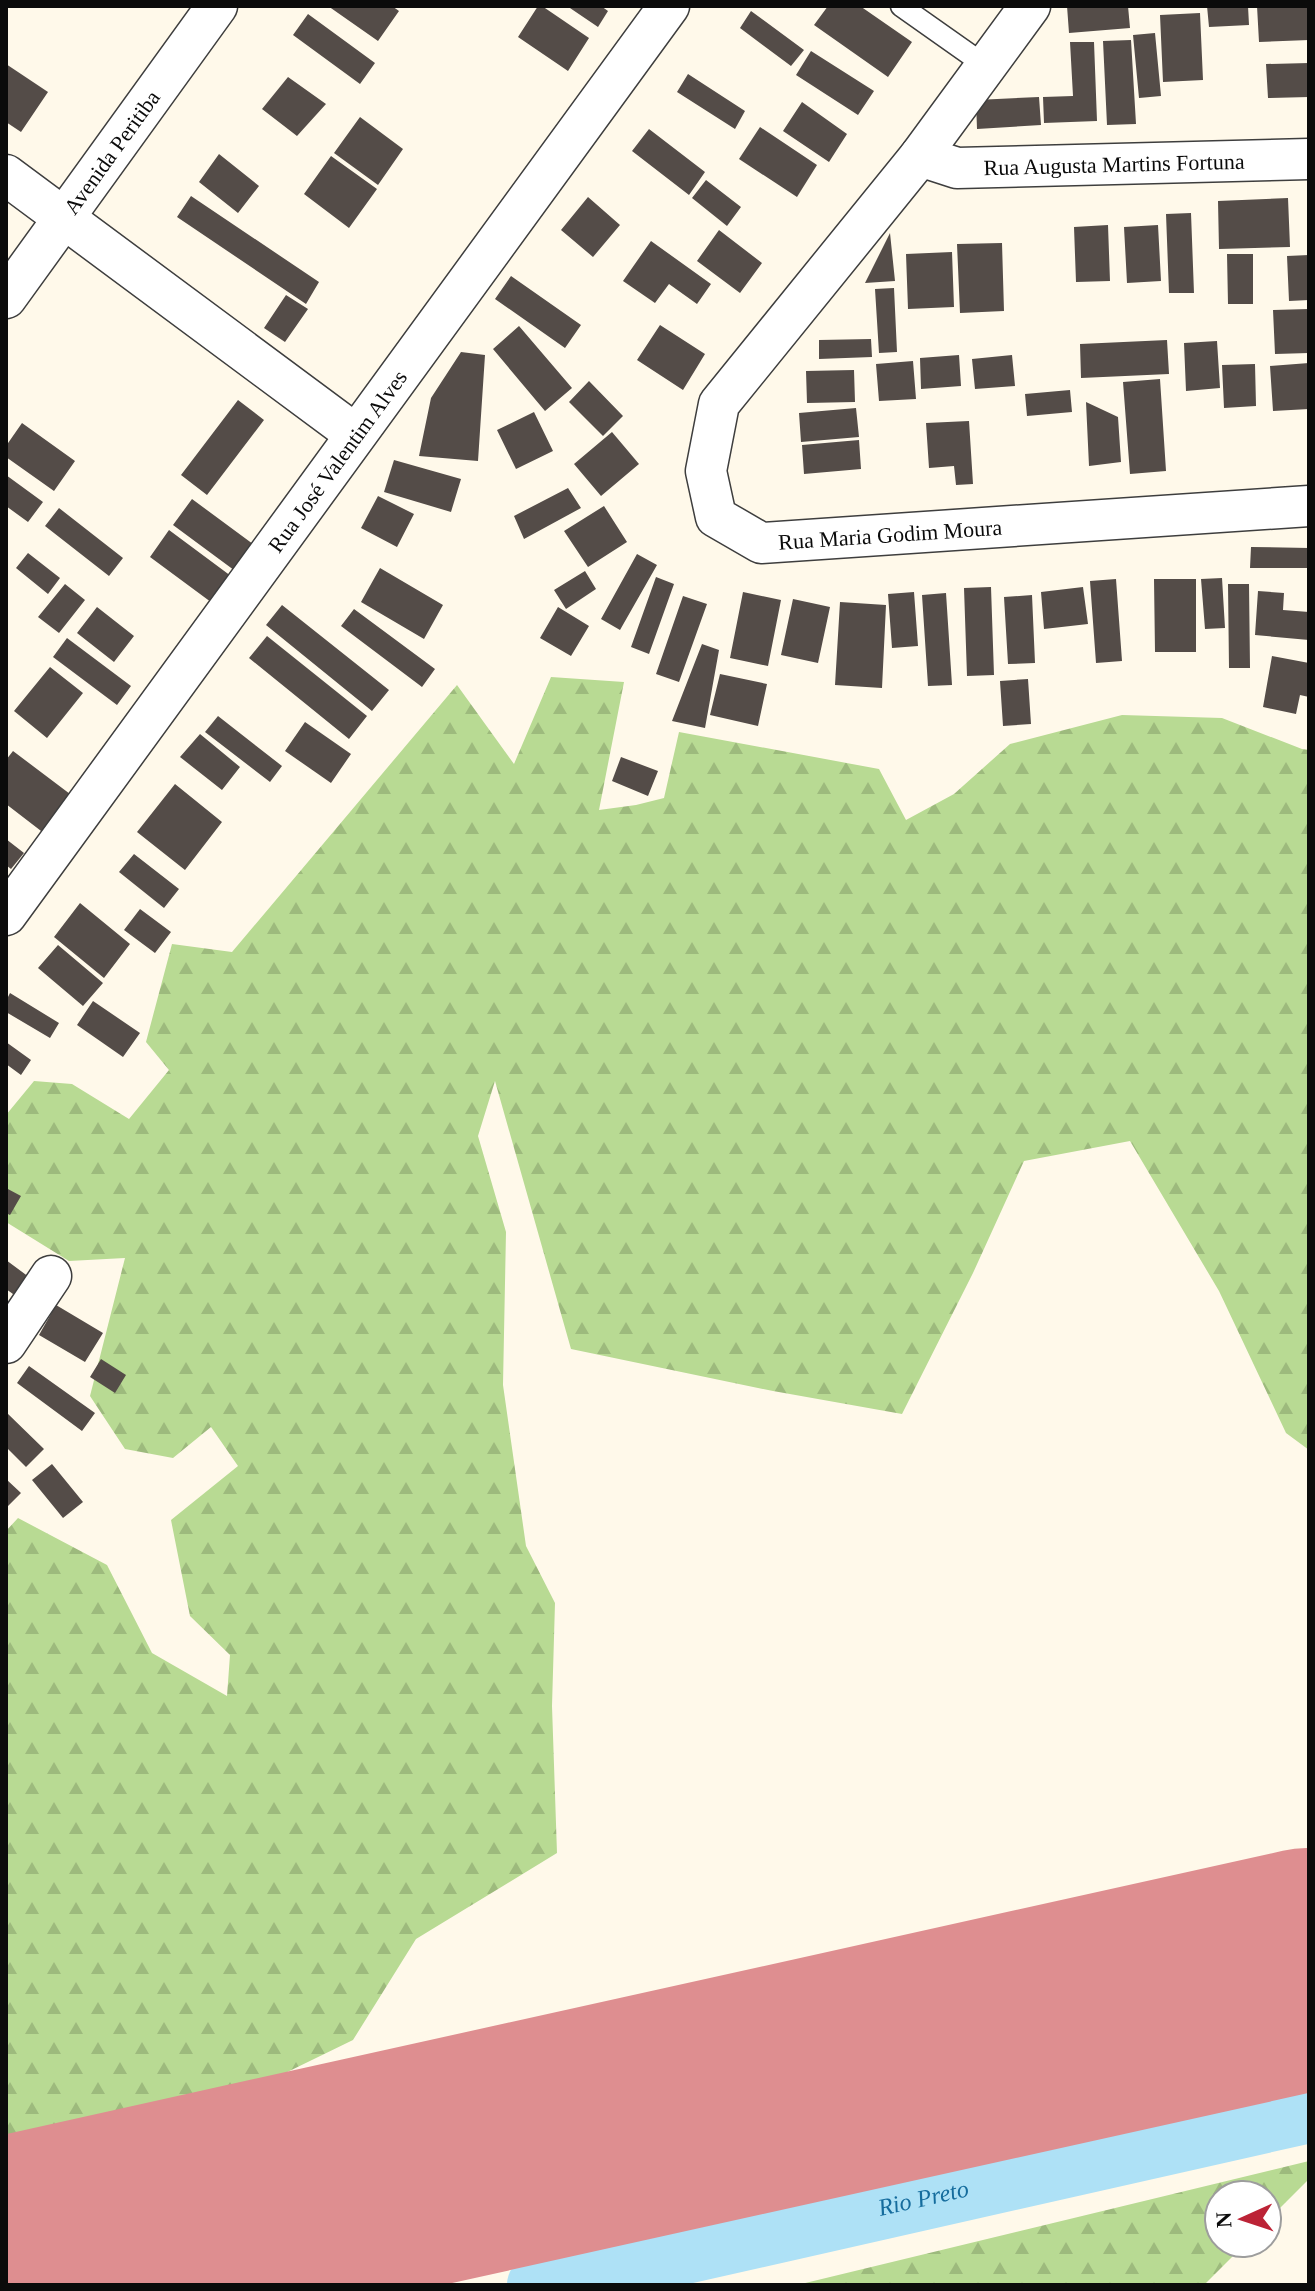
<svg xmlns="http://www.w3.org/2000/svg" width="1315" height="2291" font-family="Georgia,serif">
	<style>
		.grass { fill: url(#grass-dots) }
		.forest { fill: url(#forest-firs) }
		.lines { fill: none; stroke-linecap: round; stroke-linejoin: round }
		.river { stroke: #aee1f6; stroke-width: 64 }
		.runway { stroke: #de8e90; stroke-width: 242 }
		.building { fill: #544c48 }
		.service-casing { stroke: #3e3e3e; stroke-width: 23 }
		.minor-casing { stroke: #3e3e3e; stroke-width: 43 }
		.service { stroke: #fff; stroke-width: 20 }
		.minor { stroke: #fff; stroke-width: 40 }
		.labels { text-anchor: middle; stroke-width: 8; stroke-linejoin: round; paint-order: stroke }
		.street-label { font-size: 22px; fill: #0b0b0b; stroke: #fff }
		.water-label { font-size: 24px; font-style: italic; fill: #156c9d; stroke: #fff }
	</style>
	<defs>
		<pattern id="grass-dots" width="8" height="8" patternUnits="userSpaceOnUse" patternTransform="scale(2)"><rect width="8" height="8" fill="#d3e9b4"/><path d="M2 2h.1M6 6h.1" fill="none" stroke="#b4c699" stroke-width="1.8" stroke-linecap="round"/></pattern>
		<pattern id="forest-firs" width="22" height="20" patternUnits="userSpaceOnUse" patternTransform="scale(2)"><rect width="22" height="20" fill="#b8da93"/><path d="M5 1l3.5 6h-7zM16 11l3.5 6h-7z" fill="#9dba7d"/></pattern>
	</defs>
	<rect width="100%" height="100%" fill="#fff9ea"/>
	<path class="grass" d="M 1309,2049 L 1309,2094 L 540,2250 L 386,2285 L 175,2285 L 242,2272 L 871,2121 Z"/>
	<path class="forest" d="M 551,677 L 624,682 L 599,810 L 636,805 L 664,798 L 679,732 L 879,769 L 906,820 L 954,794 L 1010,744 L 1122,715 L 1222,718 L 1302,749 L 1309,750 L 1309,1450 L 1286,1433 L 1219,1291 L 1130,1141 L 1024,1161 L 973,1273 L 902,1414 L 773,1391 L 571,1349 L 495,1081 L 478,1136 L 506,1232 L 503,1385 L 526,1546 L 555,1603 L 552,1706 L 557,1853 L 416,1939 L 353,2040 L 232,2099 L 145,2196 L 13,2213 L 6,2207 L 6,1531 L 18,1518 L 107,1565 L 152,1653 L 227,1696 L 230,1655 L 190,1616 L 171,1520 L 238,1466 L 211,1427 L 173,1458 L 125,1449 L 90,1396 L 125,1258 L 69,1261 L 6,1222 L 6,1115 L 34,1081 L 72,1084 L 129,1119 L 169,1070 L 146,1042 L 172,944 L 232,952 L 457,685 L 514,764 Z
		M 1309,2161 L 1309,2179 L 1267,2221 L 1267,2195 L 1219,2195 L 1219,2243 L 1246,2243 L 1204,2285 L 797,2285 Z"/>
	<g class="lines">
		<path class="river" id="s1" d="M 539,2285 L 1309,2111"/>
		<path class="runway" d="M 6,2258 L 1309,1969"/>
	</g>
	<path class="building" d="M 328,6 L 392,6 L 399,11 L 378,41 Z
		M 538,6 L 542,6 L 589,38 L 568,71 L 518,37 Z
		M 567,6 L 601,6 L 608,11 L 598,27 Z
		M 828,6 L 860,6 L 912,42 L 888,77 L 814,25 Z
		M 1067,6 L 1128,6 L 1130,28 L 1069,33 Z
		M 1207,6 L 1248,6 L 1249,25 L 1209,27 Z
		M 1257,6 L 1309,6 L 1309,40 L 1259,42 Z
		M 751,11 L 804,50 L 791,66 L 740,28 Z
		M 1200,13 L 1203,80 L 1163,82 L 1160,15 Z
		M 308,14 L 375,63 L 360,84 L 293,35 Z
		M 1155,33 L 1161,96 L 1139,98 L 1133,35 Z
		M 1131,40 L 1136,124 L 1107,125 L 1103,41 Z
		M 1070,42 L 1094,42 L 1097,121 L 1044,123 L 1043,97 L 1073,96 Z
		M 811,51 L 874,91 L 858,115 L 796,75 Z
		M 1309,63 L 1309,97 L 1268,98 L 1266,64 Z
		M 6,64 L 48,92 L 21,132 L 6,122 Z
		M 688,74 L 745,111 L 735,129 L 677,92 Z
		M 288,77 L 326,104 L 297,136 L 262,109 Z
		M 1039,97 L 1041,125 L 977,129 L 976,100 Z
		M 802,102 L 847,134 L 829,162 L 783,131 Z
		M 360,117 L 403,149 L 378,185 L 334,153 Z
		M 760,127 L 817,165 L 797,197 L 739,159 Z
		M 649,129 L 705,172 L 689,195 L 632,151 Z
		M 219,154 L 259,186 L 238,213 L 199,182 Z
		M 331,156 L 377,189 L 349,228 L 304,194 Z
		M 706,180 L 741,207 L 727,226 L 692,198 Z
		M 191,196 L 319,282 L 306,304 L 177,217 Z
		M 588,197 L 620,225 L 593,257 L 561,230 Z
		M 1288,198 L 1290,247 L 1219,249 L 1218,201 Z
		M 1191,213 L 1194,293 L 1169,293 L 1166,214 Z
		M 1108,225 L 1110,281 L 1076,282 L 1074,227 Z
		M 1158,225 L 1161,281 L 1127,283 L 1124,227 Z
		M 719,230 L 762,263 L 740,293 L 697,261 Z
		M 890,233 L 895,281 L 865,283 Z
		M 651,241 L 711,284 L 697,304 L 669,284 L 655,303 L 623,281 Z
		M 1002,243 L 1004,311 L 960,313 L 957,244 Z
		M 952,252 L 954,307 L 908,309 L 906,254 Z
		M 1227,254 L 1253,254 L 1253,304 L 1228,304 Z
		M 1309,255 L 1309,300 L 1289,301 L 1287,256 Z
		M 511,276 L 581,325 L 565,348 L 495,299 Z
		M 894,288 L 897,352 L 879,353 L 875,289 Z
		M 286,295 L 308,309 L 285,342 L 264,328 Z
		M 1309,309 L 1309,353 L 1275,354 L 1273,310 Z
		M 660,325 L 705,354 L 683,390 L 637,360 Z
		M 519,326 L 572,388 L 545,411 L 493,349 Z
		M 871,339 L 872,357 L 819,359 L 819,340 Z
		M 1167,340 L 1169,374 L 1081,378 L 1080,344 Z
		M 1217,341 L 1220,388 L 1186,391 L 1184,343 Z
		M 461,352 L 485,355 L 478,461 L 419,456 L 431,398 Z
		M 959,355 L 961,386 L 921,389 L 920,358 Z
		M 1012,355 L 1015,386 L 975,389 L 972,359 Z
		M 913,361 L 916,399 L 879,401 L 876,364 Z
		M 1309,363 L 1309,409 L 1273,411 L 1270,366 Z
		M 1255,364 L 1256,406 L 1224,408 L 1222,365 Z
		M 854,370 L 855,402 L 807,403 L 806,371 Z
		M 1160,379 L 1166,471 L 1130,474 L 1123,382 Z
		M 589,381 L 623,416 L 603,436 L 569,402 Z
		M 1070,390 L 1072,412 L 1027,416 L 1025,394 Z
		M 238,400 L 264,420 L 207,495 L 181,475 Z
		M 1086,402 L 1118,417 L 1121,462 L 1089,466 Z
		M 856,408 L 859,437 L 801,442 L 799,413 Z
		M 534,412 L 553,451 L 516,469 L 497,430 Z
		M 969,421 L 973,484 L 956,485 L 954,466 L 929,468 L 926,423 Z
		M 22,423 L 75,461 L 54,491 L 6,457 L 6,446 Z
		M 612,432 L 639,464 L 601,496 L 574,464 Z
		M 859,440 L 861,469 L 804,474 L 802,445 Z
		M 394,460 L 461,479 L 451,512 L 384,492 Z
		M 6,475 L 43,502 L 28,522 L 6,506 Z
		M 568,488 L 581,508 L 524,539 L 514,516 Z
		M 378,496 L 414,514 L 397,547 L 361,528 Z
		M 192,499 L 261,550 L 242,576 L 173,525 Z
		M 604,506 L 627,542 L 588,567 L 564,531 Z
		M 59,508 L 123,558 L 109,576 L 45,526 Z
		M 169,530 L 239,582 L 219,608 L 150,557 Z
		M 1251,547 L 1309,548 L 1308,568 L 1250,568 Z
		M 28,553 L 60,578 L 48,594 L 16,568 Z
		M 637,554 L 657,565 L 620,630 L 601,619 Z
		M 380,568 L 443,605 L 424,639 L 361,602 Z
		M 585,571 L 596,589 L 566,609 L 554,590 Z
		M 656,577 L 674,584 L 649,654 L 631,647 Z
		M 1222,578 L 1225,628 L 1205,629 L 1201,579 Z
		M 1116,579 L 1122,661 L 1096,663 L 1090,581 Z
		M 1154,579 L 1196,579 L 1196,652 L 1155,652 Z
		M 65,584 L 85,600 L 59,633 L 38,617 Z
		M 1228,584 L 1249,584 L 1250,668 L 1229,668 Z
		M 991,587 L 994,675 L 967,676 L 964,588 Z
		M 1083,587 L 1088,624 L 1044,629 L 1041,592 Z
		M 1258,591 L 1284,593 L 1283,610 L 1309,612 L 1309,640 L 1255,635 Z
		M 743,592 L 781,600 L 768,666 L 730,658 Z
		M 914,592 L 918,646 L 892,648 L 888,594 Z
		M 946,593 L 952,685 L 928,686 L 922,595 Z
		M 1032,595 L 1035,663 L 1008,664 L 1004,597 Z
		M 683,596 L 707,604 L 679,682 L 656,674 Z
		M 793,599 L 830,607 L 818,663 L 781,655 Z
		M 840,602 L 886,605 L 882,688 L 835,685 Z
		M 282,605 L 389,690 L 372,711 L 266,625 Z
		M 97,607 L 134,636 L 114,662 L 77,633 Z
		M 558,607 L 589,626 L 571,656 L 540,638 Z
		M 354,609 L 435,669 L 422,687 L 341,626 Z
		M 267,636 L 367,716 L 349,739 L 249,658 Z
		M 67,638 L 131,686 L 117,705 L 53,657 Z
		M 702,644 L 719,650 L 705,728 L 672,721 Z
		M 1272,656 L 1309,663 L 1309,697 L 1300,695 L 1296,714 L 1263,707 Z
		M 50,667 L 83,693 L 47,738 L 14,711 Z
		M 720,674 L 767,684 L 758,726 L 710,715 Z
		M 1028,679 L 1031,724 L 1003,726 L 1000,681 Z
		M 218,716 L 282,766 L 270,782 L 205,732 Z
		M 305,722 L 351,754 L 331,783 L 285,751 Z
		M 200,734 L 240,767 L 222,790 L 180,757 Z
		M 13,751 L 74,797 L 45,834 L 6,804 L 6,760 Z
		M 621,757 L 658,771 L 648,796 L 612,781 Z
		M 175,784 L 222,822 L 185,870 L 137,832 Z
		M 6,839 L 24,853 L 11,869 L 6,865 Z
		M 134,854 L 179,889 L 164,908 L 119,872 Z
		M 80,903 L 130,944 L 104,978 L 54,937 Z
		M 140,909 L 171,932 L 155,953 L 124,930 Z
		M 58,945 L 103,983 L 83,1006 L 38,968 Z
		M 10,993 L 59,1023 L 50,1038 L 6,1012 L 6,1001 Z
		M 93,1001 L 140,1033 L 123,1057 L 77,1025 Z
		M 6,1042 L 31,1060 L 21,1075 L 6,1064 Z
		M 6,1188 L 21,1196 L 10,1215 L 6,1213 Z
		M 6,1260 L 33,1280 L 20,1299 L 6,1289 Z
		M 56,1305 L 103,1333 L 85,1362 L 39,1335 Z
		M 101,1359 L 126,1375 L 115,1393 L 90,1377 Z
		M 29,1366 L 95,1413 L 82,1431 L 17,1383 Z
		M 6,1412 L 44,1449 L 26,1467 L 6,1447 Z
		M 52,1464 L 83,1502 L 63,1518 L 32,1480 Z
		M 6,1479 L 21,1493 L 6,1508 Z"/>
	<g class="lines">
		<g class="service-casing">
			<path id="service" d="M 901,6 L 986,66"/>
		</g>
		<g class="minor-casing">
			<g id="minor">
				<path id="s2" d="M 1030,6 L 920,156 L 719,404 L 706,471 L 716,517 L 761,543 L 1309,506"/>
				<path id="s3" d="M 920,156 L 957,168 L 1309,159"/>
				<path d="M 6,175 L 355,434"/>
				<path id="s4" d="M 6,298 L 217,6"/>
				<path id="s5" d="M 6,915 L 669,6"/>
				<path d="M 6,1343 L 51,1276"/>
			</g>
		</g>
		<use href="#service" class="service"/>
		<use href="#minor" class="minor"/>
	</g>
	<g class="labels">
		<g class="street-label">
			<text dy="8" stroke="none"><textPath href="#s4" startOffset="180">Avenida Peritiba</textPath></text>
			<text dy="8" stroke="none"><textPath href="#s3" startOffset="196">Rua Augusta Martins Fortuna</textPath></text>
			<text dy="8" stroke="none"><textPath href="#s5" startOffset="562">Rua José Valentim Alves</textPath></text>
			<text dy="8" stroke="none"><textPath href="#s2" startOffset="802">Rua Maria Godim Moura</textPath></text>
		</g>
		<g class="water-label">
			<text dy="8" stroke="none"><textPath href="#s1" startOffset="394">Rio Preto</textPath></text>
		</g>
	</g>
	<rect width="1315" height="2291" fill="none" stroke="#0b0b0b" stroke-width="16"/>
	<g transform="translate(1243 2219) rotate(267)"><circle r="38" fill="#ffffff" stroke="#9d9d9d" stroke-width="2"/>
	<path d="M0-6L14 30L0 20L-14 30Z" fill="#bc2336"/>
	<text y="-12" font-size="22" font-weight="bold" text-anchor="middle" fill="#0b0b0b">N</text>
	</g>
</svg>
